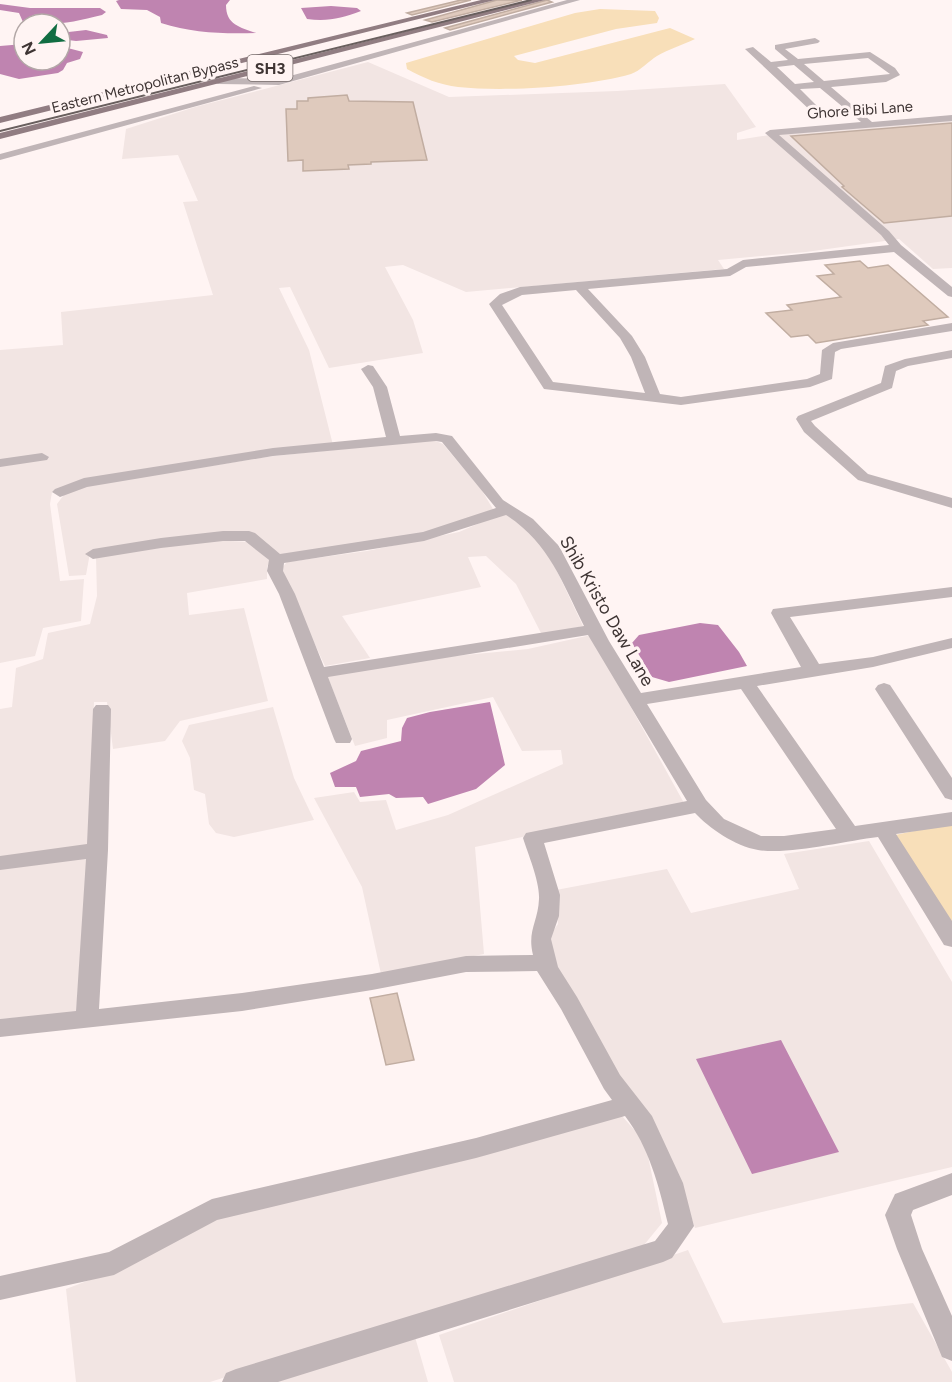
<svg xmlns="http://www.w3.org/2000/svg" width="952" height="1382" font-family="Figtree,sans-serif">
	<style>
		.built { fill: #f2e5e3 }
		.green { fill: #f8dfb9 }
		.water { fill: #bf84b0 }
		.building { fill: #dfcabd; stroke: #c1ada1; stroke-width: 1.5 }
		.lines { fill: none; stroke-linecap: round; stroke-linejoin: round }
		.minor { fill: #c0b5b7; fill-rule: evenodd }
		.major { fill: #917d82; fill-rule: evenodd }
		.rail { stroke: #695f5e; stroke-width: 2 }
		.labels { text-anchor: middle; stroke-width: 6; stroke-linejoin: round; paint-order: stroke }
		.far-street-label { font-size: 15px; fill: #3e3433; stroke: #fff4f3 }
		.shield { fill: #fff4f3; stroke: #786e6d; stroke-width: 1.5 }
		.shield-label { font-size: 16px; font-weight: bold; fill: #3e3433 }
		.street-label { font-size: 18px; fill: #3e3433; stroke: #fff4f3 }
	</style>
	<rect width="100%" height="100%" fill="#fff4f3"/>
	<path class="built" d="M 368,62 L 449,97 L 617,91 L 725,84 L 756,127 L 737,133 L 737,140 L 776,134 L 952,119 L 952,268 L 933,269 L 899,239 L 806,252 L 718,260 L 724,269 L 466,292 L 403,265 L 385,267 L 413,320 L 423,353 L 329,368 L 290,287 L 279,288 L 309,350 L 333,445 L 83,481 L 52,492 L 50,504 L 60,581 L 84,579 L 81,621 L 43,628 L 35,656 L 0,663 L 0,350 L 63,345 L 61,312 L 213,295 L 183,202 L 198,201 L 178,155 L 122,159 L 126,129 L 195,107 Z
		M 433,440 L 443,444 L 481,489 L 493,509 L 454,526 L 412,535 L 277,555 L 253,533 L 90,553 L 86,575 L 69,576 L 57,504 L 66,492 L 88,485 L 274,456 Z
		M 503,513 L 523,524 L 547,550 L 583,626 L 542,635 L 516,584 L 486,556 L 468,557 L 481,587 L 342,616 L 370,658 L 325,666 L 280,570 L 287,562 L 367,551 L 459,532 Z
		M 213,540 L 248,542 L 270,561 L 267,567 L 267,579 L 187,593 L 189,615 L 244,608 L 268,701 L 180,721 L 165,741 L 113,749 L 107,702 L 94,702 L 89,848 L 0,859 L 0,709 L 12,707 L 16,668 L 43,659 L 48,633 L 90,624 L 97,596 L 96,557 Z
		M 591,635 L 684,803 L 475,847 L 484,954 L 381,974 L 362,887 L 314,798 L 354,792 L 360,802 L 386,800 L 396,830 L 448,815 L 563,764 L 561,750 L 522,751 L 493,697 L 387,720 L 387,738 L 355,746 L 327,675 L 412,660 L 528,649 Z
		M 273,707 L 294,778 L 314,820 L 234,837 L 216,833 L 209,824 L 205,794 L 194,790 L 190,758 L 182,741 L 189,725 Z
		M 869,841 L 952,982 L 952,1167 L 695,1228 L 680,1183 L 556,967 L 546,941 L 558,924 L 556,890 L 667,869 L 691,913 L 799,889 L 784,854 Z
		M 89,857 L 76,1013 L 0,1019 L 0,869 Z
		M 622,1116 L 645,1142 L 662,1223 L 644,1245 L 210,1382 L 76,1382 L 66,1289 L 121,1268 L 210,1219 Z
		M 688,1250 L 723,1323 L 913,1303 L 952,1372 L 952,1382 L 454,1382 L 439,1335 Z
		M 415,1337 L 428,1382 L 264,1382 Z"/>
	<path class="green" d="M 600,9 L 655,11 L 659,18 L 657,23 L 616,29 L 514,56 L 518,60 L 535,63 L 670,28 L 695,39 C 682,45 669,49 657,56 C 649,61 640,71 631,74 C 586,87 505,92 458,87 C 440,85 423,78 407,69 L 406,63 L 575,13 Z
		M 952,823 L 952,922 L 895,835 Z"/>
	<path class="water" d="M 119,0 L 230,0 L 226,5 C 226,25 240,27 256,33 C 223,34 192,33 161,23 L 160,17 L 147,10 L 121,9 L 116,1 Z
		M 0,4 L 30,8 L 100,8 L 106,12 L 102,15 C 74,22 52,27 23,22 L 19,13 L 0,10 Z
		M 331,6 L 357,8 L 361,11 C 342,18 328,22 307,19 L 301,8 Z
		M 86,30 L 107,35 L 108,38 L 76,41 L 60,39 L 60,33 Z
		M 24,44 L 24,60 L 60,60 L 60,46 L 83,52 L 80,59 L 67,63 L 63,70 L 58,73 L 19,79 L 0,74 L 0,46 Z
		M 700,623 L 718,625 L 739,652 L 747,666 L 669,682 L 652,677 L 632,643 L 639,635 Z
		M 490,702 L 505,765 L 476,789 L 428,804 L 423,797 L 396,798 L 389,794 L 360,797 L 356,787 L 335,787 L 330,773 L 356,761 L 361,751 L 401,741 L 402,728 L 407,718 L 430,712 Z
		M 781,1040 L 839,1152 L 752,1174 L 696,1059 Z"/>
	<path class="building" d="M 461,0 L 471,0 L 412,15 L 407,13 Z
		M 497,0 L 522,0 L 432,22 L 425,20 Z
		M 547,0 L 552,2 L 450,30 L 445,28 Z
		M 347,95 L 349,101 L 413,102 L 427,160 L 371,162 L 371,164 L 348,165 L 349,169 L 303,171 L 303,160 L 288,161 L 286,109 L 297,109 L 297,101 L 308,101 L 308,98 Z
		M 952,123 L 952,216 L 884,223 L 842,187 L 844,186 L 791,136 Z
		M 860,261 L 868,268 L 888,265 L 948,317 L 923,321 L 928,325 L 816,343 L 808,335 L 791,337 L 766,313 L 792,310 L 787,305 L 841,297 L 817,276 L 834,274 L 825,265 Z
		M 397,993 L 414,1060 L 386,1065 L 370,998 Z"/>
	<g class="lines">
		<path class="minor" d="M 567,0 L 580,0 L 279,85 L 218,84 L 191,73 L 196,70 L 219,78 L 279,79 Z
			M 815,38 L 820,41 L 818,43 L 785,49 L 798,59 L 870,52 L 895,68 L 900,75 L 886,82 L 831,87 L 872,122 L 952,115 L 952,121 L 779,135 L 889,231 L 901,245 L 952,287 L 952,297 L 948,296 L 894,252 L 746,267 L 730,276 L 588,289 L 632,336 L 645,357 L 660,394 L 681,397 L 807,379 L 820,374 L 822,350 L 833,343 L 952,323 L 952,331 L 841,349 L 835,352 L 832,379 L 810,387 L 681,405 L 544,389 L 489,304 L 500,294 L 520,287 L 727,269 L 743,260 L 889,245 L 881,235 L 765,133 L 770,130 L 861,122 L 820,88 L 800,89 L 821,110 L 812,112 L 745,49 L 753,47 L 771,62 L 788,60 L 775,49 L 775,45 ZM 868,58 L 890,74 L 824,81 L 804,64 ZM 794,65 L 814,82 L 795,84 L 777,67 ZM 576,290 L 620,338 L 631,357 L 645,393 L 553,382 L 502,305 L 522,295 Z
			M 254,86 L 262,88 L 0,160 L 0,154 Z
			M 952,350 L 952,358 L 908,366 L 896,371 L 892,388 L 811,421 L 815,426 L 868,474 L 952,498 L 952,508 L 858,480 L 804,432 L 796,419 L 798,416 L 881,383 L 885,366 L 905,359 Z
			M 368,365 L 373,366 L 387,387 L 400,436 L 436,433 L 452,436 L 503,500 L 533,519 L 559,546 L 609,641 L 641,693 L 801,667 L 771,613 L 773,609 L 952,587 L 952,597 L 790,617 L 819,664 L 873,657 L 952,638 L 952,648 L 873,667 L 757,686 L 855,826 L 952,812 L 952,826 L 896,834 L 952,921 L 952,947 L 944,945 L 878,837 C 844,841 790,855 758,850 C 735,846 709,828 695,813 L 544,843 L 560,895 L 559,916 L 551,939 L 558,967 L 577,997 L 620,1075 L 652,1116 L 683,1183 L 694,1226 L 672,1258 L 663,1262 L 278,1382 L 222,1382 L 226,1373 L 236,1369 L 655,1241 L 668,1224 C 659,1186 649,1147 625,1116 L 476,1158 L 217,1220 L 114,1275 L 0,1300 L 0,1276 L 109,1252 L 212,1199 L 476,1138 L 612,1100 L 604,1089 L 561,1009 L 537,971 L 466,972 L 372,990 L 242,1011 L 0,1037 L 0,1019 L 76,1011 L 86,859 L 0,870 L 0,856 L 87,844 L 93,709 L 96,705 L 108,705 L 111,709 L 108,850 L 99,1009 L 242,993 L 372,974 L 466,956 L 533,955 C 527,931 538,922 539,899 C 540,882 528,854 523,838 L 526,833 L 687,801 L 588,635 L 328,677 L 352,739 L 350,743 L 336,743 L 334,739 L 279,594 L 267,571 L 269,560 L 245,541 L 223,541 L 161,548 L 93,559 L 85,554 L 93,549 L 161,538 L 223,531 L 249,531 L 255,533 L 280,554 L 423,532 L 496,508 L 442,442 L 436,441 L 273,456 L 87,487 L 60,497 L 52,492 L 55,489 L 84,478 L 273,448 L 386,437 L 373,387 L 361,369 ZM 506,515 C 549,543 562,582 584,626 L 324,667 L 295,594 L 283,571 L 284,563 L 424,541 ZM 741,689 L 836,829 L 784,836 L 761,836 L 724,819 L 706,800 L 647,704 Z
			M 42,453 L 49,457 L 47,460 L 0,467 L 0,459 Z
			M 884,683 L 890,685 L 952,778 L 952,800 L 945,798 L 875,689 L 878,685 Z
			M 952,1173 L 952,1195 L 913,1210 L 911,1215 L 922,1249 L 952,1316 L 952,1361 L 942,1357 L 897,1249 L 885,1215 L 895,1194 Z"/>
		<path class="major" d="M 481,0 L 495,0 L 0,123 L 0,117 Z
			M 531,0 L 545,0 L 0,139 L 0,133 Z"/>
		<path class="rail" d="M 0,131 L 531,0"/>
	</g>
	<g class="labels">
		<g class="far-street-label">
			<text transform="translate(145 85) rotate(-14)" y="5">Eastern Metropolitan Bypass</text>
			<text transform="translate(860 110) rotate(-4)" y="5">Ghore Bibi Lane</text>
		</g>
		<rect class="shield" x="247.5" y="55" width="45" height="26" rx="4.5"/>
		<g class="shield-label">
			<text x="270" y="74">SH3</text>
		</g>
		<g class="street-label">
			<text transform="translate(607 611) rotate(60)" y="6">Shib Kristo Daw Lane</text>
		</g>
	</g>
	<g transform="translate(42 42) rotate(244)"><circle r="28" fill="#fff4f3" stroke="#b2a7a6" stroke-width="1.5"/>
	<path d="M0-4.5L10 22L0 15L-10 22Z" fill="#116d42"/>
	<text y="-9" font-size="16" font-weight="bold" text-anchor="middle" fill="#3e3433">N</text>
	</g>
</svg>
